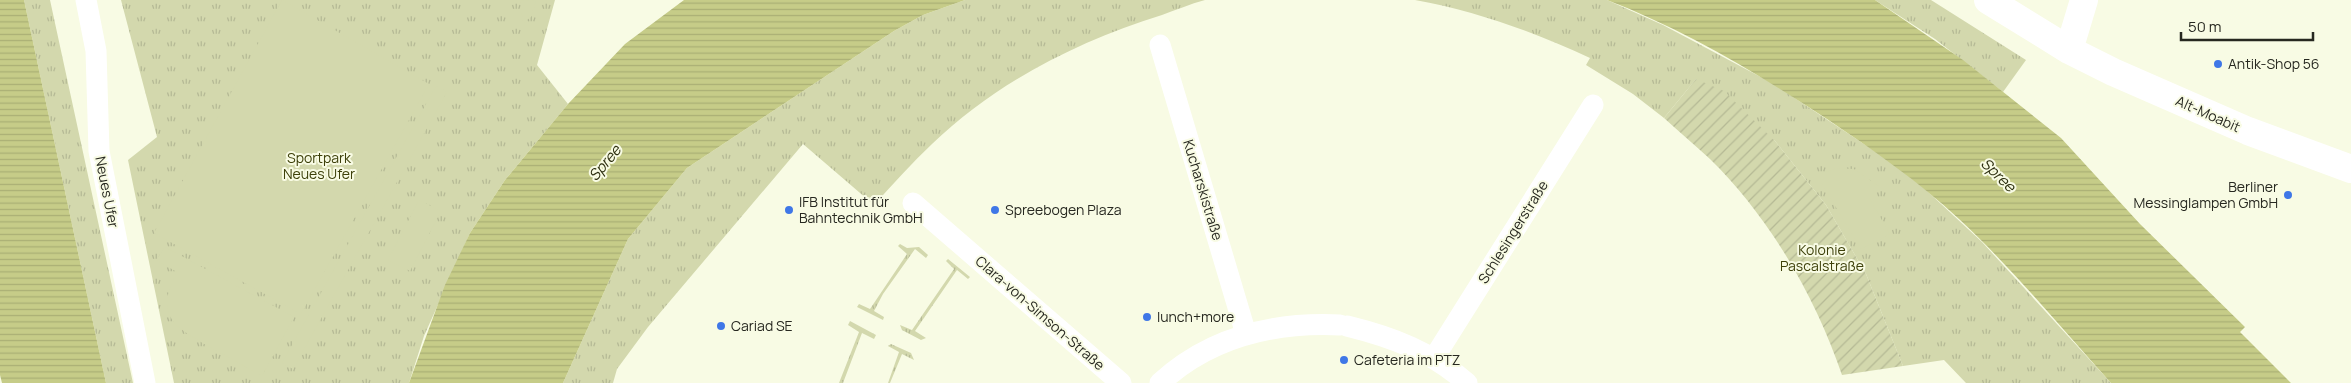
<svg xmlns="http://www.w3.org/2000/svg" width="2351" height="383" font-family="Manrope,sans-serif">
	<style>
		.grass { fill: url(#grass-tufts) }
		.garden { fill: url(#garden-furrows) }
		.pitch { fill: #d3d8ad }
		.water { fill: url(#water-rules) }
		.lines { fill: none; stroke-linecap: round; stroke-linejoin: round }
		.street { stroke: #fff; stroke-width: 21 }
		.secondary { stroke: #fff; stroke-width: 28 }
		.poi-dot { fill: #3f77e7; stroke: #f8fbe4; stroke-width: 2 }
		.labels { text-anchor: middle; stroke-width: 4; stroke-linejoin: round; paint-order: stroke }
		.poi-label { font-size: 14px; fill: #272820; stroke: #f8fbe4; text-anchor: start }
		.street-label { font-size: 14px; fill: #272820; stroke: #f8fbe4 }
		.park-label { font-size: 14px; fill: #3d400a; stroke: #f8fbe4 }
		.water-label { font-size: 15px; font-style: italic; fill: #2d2f10; stroke: #f8fbe4 }
	</style>
	<defs>
		<pattern id="grass-tufts" width="24" height="20" patternUnits="userSpaceOnUse" patternTransform="scale(1.25)"><rect width="24" height="20" fill="#d3d8ad"/><path d="M3 7l-1-3M5 7V3M7 7l1-3M15 17l-1-3M17 17v-4M19 17l1-3" fill="none" stroke="#b5b995"/></pattern>
		<pattern id="garden-furrows" width="10" height="10" patternUnits="userSpaceOnUse" patternTransform="scale(1.25)"><rect width="10" height="10" fill="#d3d8ad"/><path d="M-1 1l2-2M0 10L10 0M9 11l2-2" fill="none" stroke="#b5b995"/></pattern>
		<pattern id="water-rules" width="6" height="5" patternUnits="userSpaceOnUse" patternTransform="scale(1.25)"><rect width="6" height="5" fill="#c6cc88"/><path d="M0 2.5h6" fill="none" stroke="#aaaf75"/></pattern>
	</defs>
	<rect width="100%" height="100%" fill="#f8fbe4"/>
	<path class="grass" d="M 24,0 L 50,0 L 133,383 L 106,383 Z
		M 121,0 L 555,0 L 537,65 L 568,104 L 505,180 L 470,233 L 424,336 L 409,383 L 174,383 L 128,160 L 157,137 Z
		M 965,0 L 1205,0 C 1190,4 1176,10 1162,15 C 1076,42 997,82 932,144 C 912,163 893,184 874,205 L 803,144 L 648,327 L 617,369 L 613,383 L 563,383 L 628,239 L 687,168 L 894,31 L 923,15 Z
		M 1415,0 L 1607,0 L 1663,25 L 1772,83 L 1894,164 L 1926,190 L 1982,242 L 2111,383 L 1966,383 L 1944,360 L 1903,366 L 1866,274 L 1826,205 L 1775,141 L 1696,79 L 1664,118 L 1633,94 L 1586,65 L 1590,58 C 1534,32 1476,11 1415,0 Z
		M 1875,0 L 1931,0 L 2026,60 L 2003,92 L 1935,39 Z
		M 900,244 L 907,248 L 919,247 L 928,255 L 926,258 L 915,249 L 883,294 L 874,311 L 884,317 L 883,320 L 857,307 L 859,304 L 870,309 L 907,254 L 898,246 Z
		M 948,259 L 970,277 L 968,279 L 957,270 L 915,331 L 926,338 L 921,340 L 902,330 L 900,325 L 912,330 L 954,269 L 946,261 Z
		M 850,321 L 876,335 L 874,339 L 862,333 L 843,383 L 839,383 L 859,332 L 848,325 Z
		M 891,344 L 911,353 L 914,360 L 902,354 L 890,383 L 888,383 L 899,352 L 888,346 Z"/>
	<path class="garden" d="M 1696,79 L 1724,91 L 1775,141 L 1826,205 L 1866,274 L 1903,366 L 1842,375 C 1815,296 1770,218 1710,159 C 1695,145 1679,132 1664,118 Z"/>
	<path class="pitch" d="M 282,0 L 429,84 L 301,314 L 154,233 Z
		M 520,0 L 536,1 L 531,17 L 523,23 Z
		M 436,86 L 447,92 L 293,369 L 282,363 Z
		M 1836,168 L 1854,169 L 1880,187 L 1869,198 L 1890,234 L 1861,249 L 1822,184 L 1824,173 Z
		M 419,200 L 441,211 L 410,271 L 388,260 Z
		M 165,247 L 294,317 L 262,376 C 244,366 226,356 208,346 C 171,325 155,314 177,272 L 156,260 Z"/>
	<path class="water" d="M 0,0 L 24,0 L 106,383 L 2,383 L 0,375 Z
		M 684,0 L 965,0 L 923,15 L 894,31 L 687,168 L 628,239 L 563,383 L 409,383 L 445,285 L 470,233 L 505,180 L 568,104 L 625,44 Z
		M 1607,0 L 1875,0 L 1963,60 L 2061,138 L 2140,224 L 2245,327 L 2240,332 L 2291,383 L 2111,383 C 2061,328 2014,270 1959,219 C 1918,181 1873,150 1827,119 C 1757,73 1685,30 1607,0 Z"/>
	<g class="lines">
		<path class="street" d="M 86,0 L 96,51 L 99,151 L 145,383
			M 1160,45 L 1246,334
			M 913,203 L 1121,383
			M 1347,326 C 1392,337 1432,352 1467,383
			M 1434,358 L 1593,105
			M 1160,383 C 1210,337 1274,322 1340,325"/>
		<path class="secondary" d="M 1988,0 L 2069,50 L 2113,72 L 2248,131 L 2351,169
			M 2069,50 L 2084,0"/>
	</g>
	<g class="poi-dot">
		<circle cx="2218" cy="64" r="5"/>
		<circle cx="2288" cy="195" r="5"/>
		<circle cx="789" cy="210" r="5"/>
		<circle cx="995" cy="210" r="5"/>
		<circle cx="1147" cy="317" r="5"/>
		<circle cx="721" cy="326" r="5"/>
		<circle cx="1344" cy="360" r="5"/>
	</g>
	<g class="labels">
		<g class="poi-label">
			<text x="2228" y="69">Antik-Shop 56</text>
			<text x="2278" y="192" text-anchor="end">Berliner<tspan x="2278" dy="16">Messinglampen GmbH</tspan></text>
			<text x="799" y="207">IFB Institut für<tspan x="799" dy="16">Bahntechnik GmbH</tspan></text>
			<text x="1005" y="215">Spreebogen Plaza</text>
			<text x="1157" y="322">lunch+more</text>
			<text x="731" y="331">Cariad SE</text>
			<text x="1354" y="365">Cafeteria im PTZ</text>
		</g>
		<g class="street-label">
			<text transform="translate(2208 114) rotate(24)" y="5">Alt-Moabit</text>
			<text transform="translate(1203 190) rotate(73)" y="5">Kucharskistraße</text>
			<text transform="translate(107 192) rotate(79)" y="5">Neues Ufer</text>
			<text transform="translate(1513 232) rotate(-58)" y="5">Schlesingerstraße</text>
			<text transform="translate(1040 313) rotate(41)" y="5">Clara-von-Simson-Straße</text>
		</g>
		<g class="park-label">
			<text x="319" y="163">Sportpark<tspan x="319" dy="16">Neues Ufer</tspan></text>
			<text x="1822" y="255">Kolonie<tspan x="1822" dy="16">Pascalstraße</tspan></text>
		</g>
		<g class="water-label">
			<text transform="translate(605 163) rotate(-50)" y="5">Spree</text>
			<text transform="translate(1998 175) rotate(44)" y="5">Spree</text>
		</g>
	</g>
	<path d="M2181 32v8h132v-8" fill="none" stroke="#272820" stroke-width="2.5"/>
	<text x="2188" y="32" font-size="15" fill="#272820" stroke="#f8fbe4" stroke-width="4" paint-order="stroke">50 m</text>
</svg>
